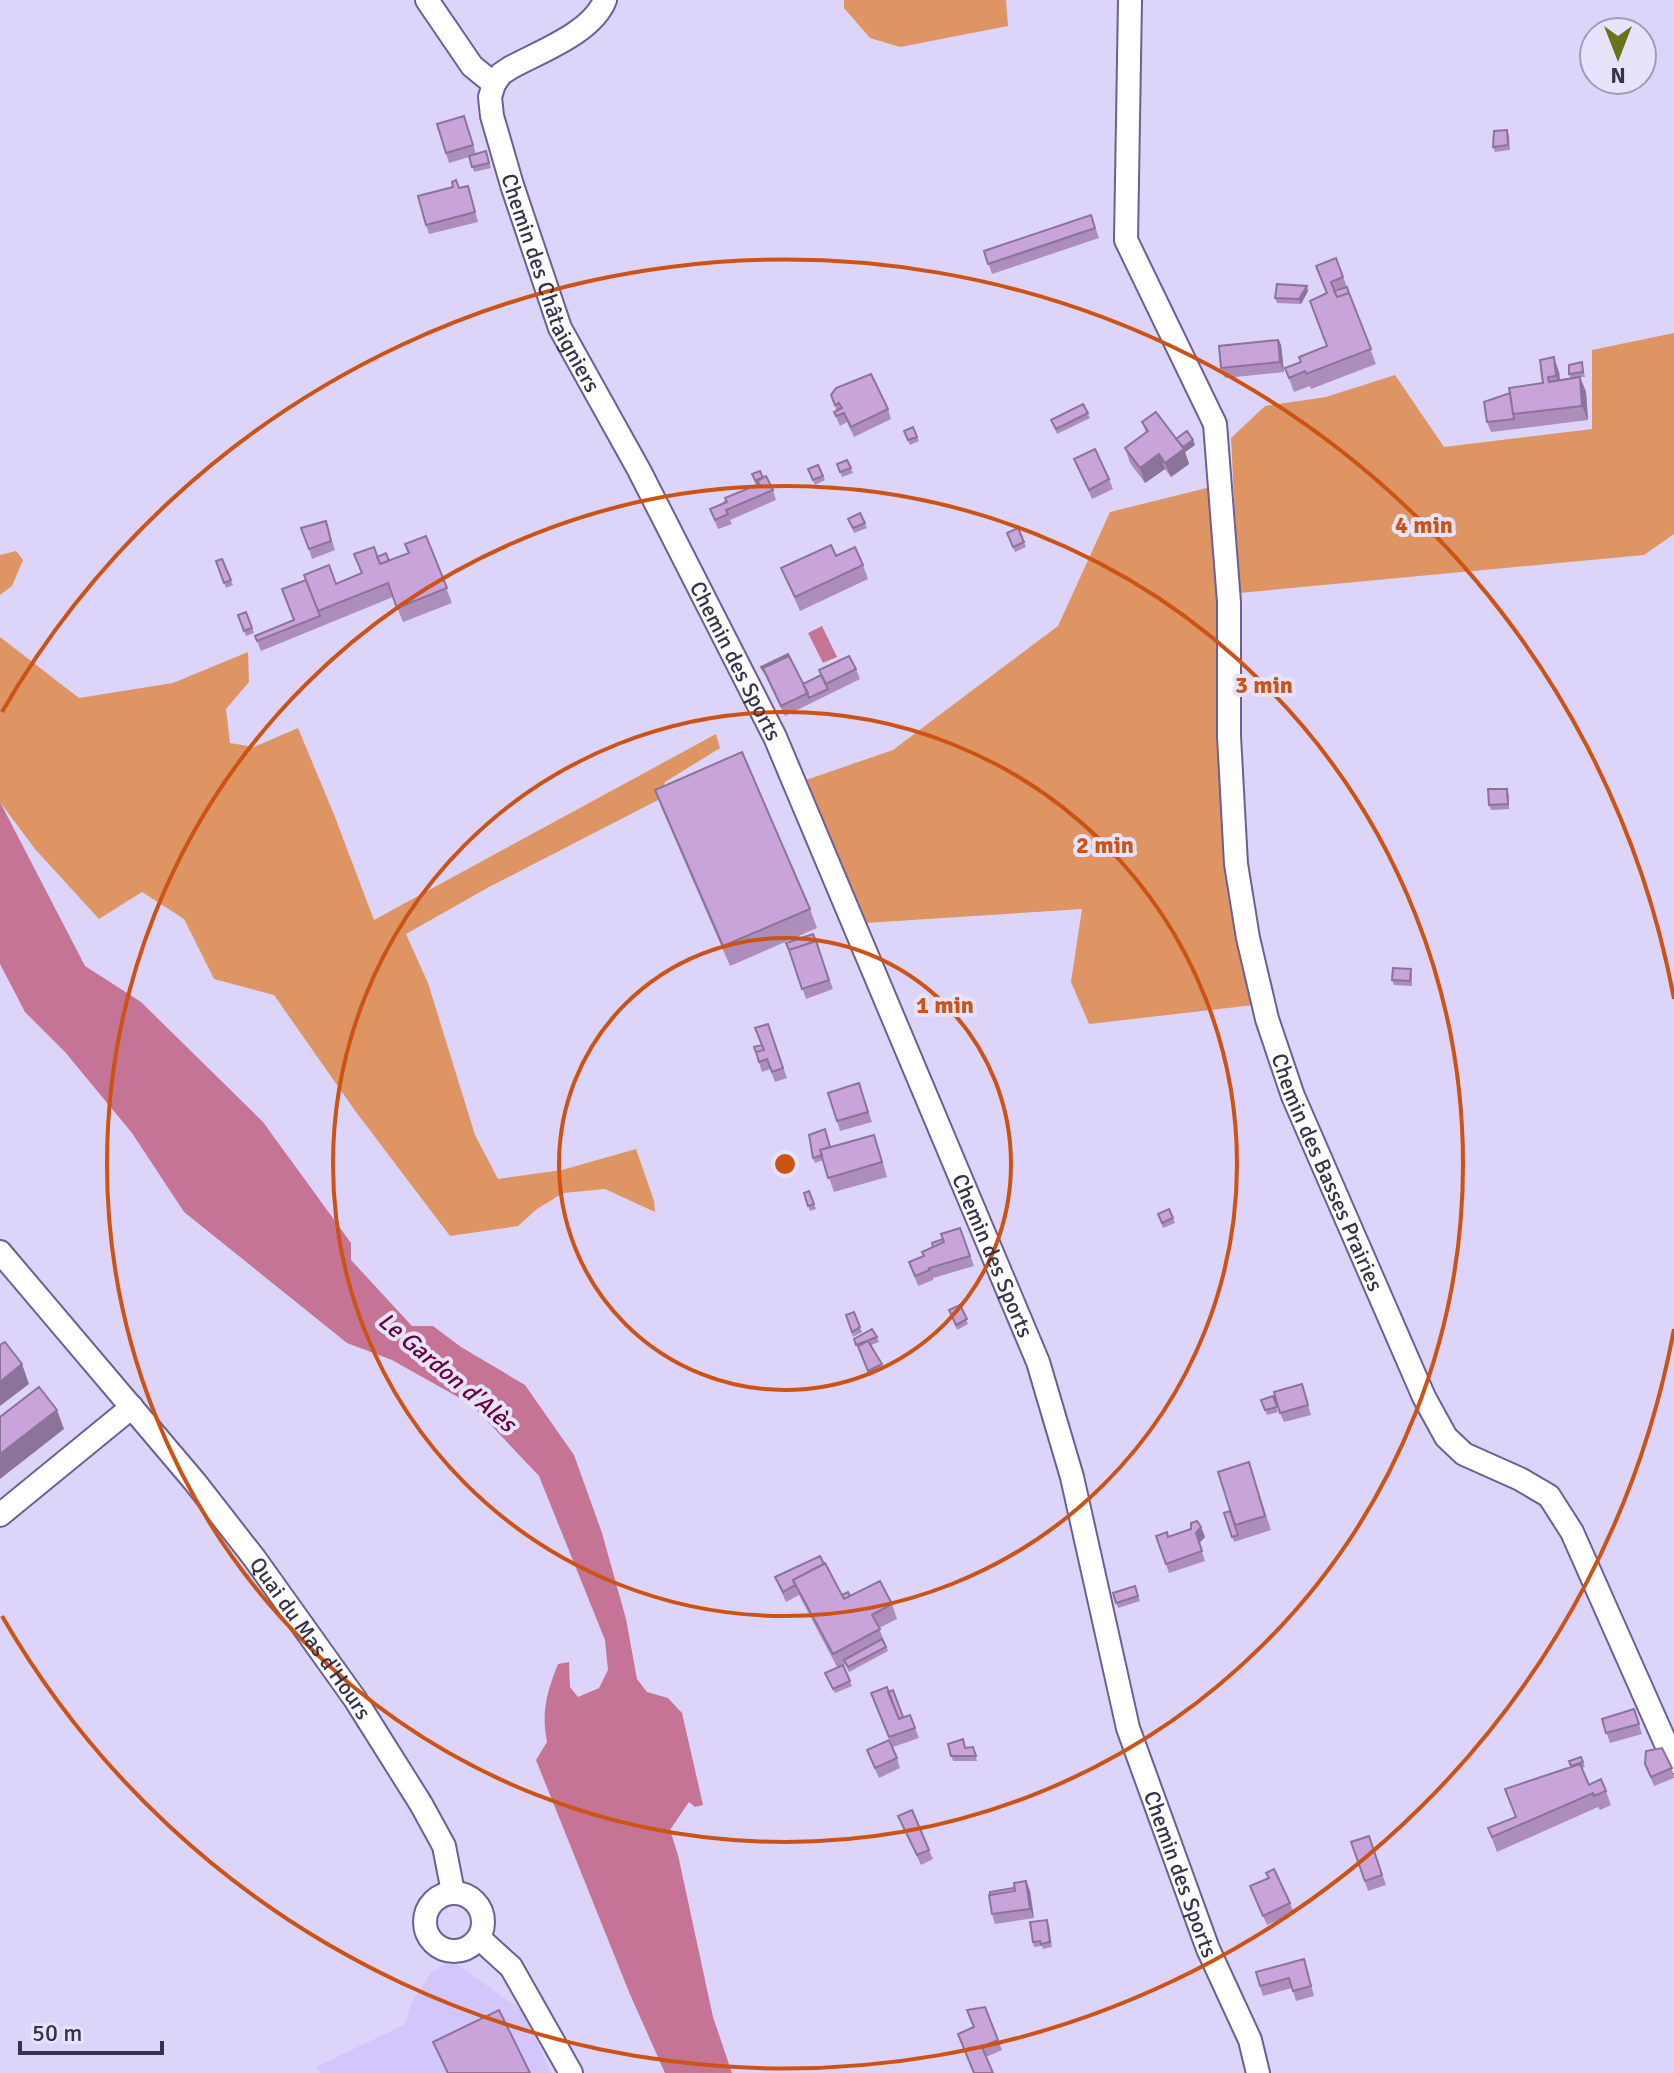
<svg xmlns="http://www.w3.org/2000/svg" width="1674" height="2073" font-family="Signika,sans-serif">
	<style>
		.built { fill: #d2c6fc }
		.forest { fill: #de9563 }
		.water { fill: #c67495 }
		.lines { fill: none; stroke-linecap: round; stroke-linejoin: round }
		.street-casing { stroke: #6c5f95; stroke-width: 26 }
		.street { stroke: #fff; stroke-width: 22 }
		.wall { fill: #ac8dbb }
		.shaded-wall { fill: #8c7399 }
		.building { fill: #c8a4da; stroke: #8c7399; stroke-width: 2 }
		.ring { fill: none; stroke: #cd5315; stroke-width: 4 }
		.labels { text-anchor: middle; stroke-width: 8; stroke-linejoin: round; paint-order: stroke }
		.street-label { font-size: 22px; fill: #37314a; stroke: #e8e3fc }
		.water-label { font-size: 24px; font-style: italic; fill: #68003b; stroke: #e8e3fc }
		.centre { fill: #cd5315; stroke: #e8e3fc; stroke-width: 4 }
		.ring-label { font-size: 24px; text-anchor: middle; font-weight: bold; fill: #cd5315; stroke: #e8e3fc; stroke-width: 8; stroke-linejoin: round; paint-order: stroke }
	</style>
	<rect width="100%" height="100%" fill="#dcd4f9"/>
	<path class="built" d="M 451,1960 L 524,2012 L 551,2073 L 320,2073 L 317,2067 L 405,2024 L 412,2002 L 431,1973 Z"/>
	<path class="forest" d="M 844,0 L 1006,0 L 1008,26 L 900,47 L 870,38 L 844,8 Z
		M 1674,333 L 1674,534 L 1644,555 L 1239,593 L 1231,438 L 1265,406 L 1326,397 L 1395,375 L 1444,447 L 1592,429 L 1592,350 Z
		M 1215,486 L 1254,1005 L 1089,1024 L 1071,982 L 1082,909 L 865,923 L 803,781 L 893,750 L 1058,626 L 1110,512 Z
		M 16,551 L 23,560 L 12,586 L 0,595 L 0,555 Z
		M 0,637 L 79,698 L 173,683 L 248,652 L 249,682 L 226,709 L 230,743 L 254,747 L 298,728 L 333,812 L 374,920 L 716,734 L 720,748 L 665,782 L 658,800 L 489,887 L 406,934 L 428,983 L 475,1135 L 498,1179 L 562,1170 L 636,1149 L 654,1201 L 655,1212 L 605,1189 L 563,1193 L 537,1209 L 518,1226 L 450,1236 L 356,1112 L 274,995 L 214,979 L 184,919 L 142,892 L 99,919 L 35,849 L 0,802 Z"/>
	<path class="water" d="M 822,626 L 837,657 L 823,663 L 808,633 Z
		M 0,802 L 85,966 L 141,1002 L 263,1122 L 351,1243 L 351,1260 L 412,1326 L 433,1326 L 461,1347 L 525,1385 L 574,1455 L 602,1533 L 626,1619 L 637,1679 L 647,1692 L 668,1698 L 682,1713 L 703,1805 L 695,1807 L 689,1802 L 670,1830 L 678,1855 L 713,2017 L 732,2073 L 665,2073 L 629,1992 L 536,1760 L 547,1742 C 541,1712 547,1692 558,1664 L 569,1662 L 570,1687 L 578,1697 L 599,1688 L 608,1670 L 605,1640 L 539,1476 L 472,1405 L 392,1360 L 347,1343 L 184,1212 L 132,1133 L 65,1052 L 25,1012 L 0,964 Z"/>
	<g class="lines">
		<g class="street-casing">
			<g id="street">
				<path d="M 427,0 L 472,66 L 494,84"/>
				<path id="s1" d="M 605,0 C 592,33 541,51 510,68 L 501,74 L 494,84 L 490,97 L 492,116 L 512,185 L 560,328 L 639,470 L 775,737 L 1038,1362 L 1072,1477 L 1128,1728 L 1208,1949 L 1250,2040 L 1258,2073"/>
				<path id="s2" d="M 1130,0 L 1126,240 L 1215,424 L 1229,602 L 1229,736 L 1236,864 L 1248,938 L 1267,1019 L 1293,1096 L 1424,1397 L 1446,1437 L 1464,1454 L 1520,1479 L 1549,1496 L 1572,1532 L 1674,1762"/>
				<path id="s3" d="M 0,1252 L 195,1482 L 255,1559 L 355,1699 L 421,1804 L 444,1846 L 453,1892"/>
				<path d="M 0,1515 L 132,1407"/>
				<circle cx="454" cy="1922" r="29"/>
				<path d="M 479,1938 L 511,1967 L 571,2073"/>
			</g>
		</g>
		<use href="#street" class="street"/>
	</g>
	<path class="wall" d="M 464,116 L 476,154 L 486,151 L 491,168 L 474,172 L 469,157 L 449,163 L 437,124 Z
		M 1507,130 L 1509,135 L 1510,150 L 1495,152 L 1493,147 Z
		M 456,180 L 459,188 L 471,196 L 478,222 L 429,234 L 426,225 Z
		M 1091,215 L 1099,238 L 992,274 L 984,251 Z
		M 1336,258 L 1376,364 L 1311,389 L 1310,386 L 1294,392 L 1285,368 L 1301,362 L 1327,346 L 1327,293 Z
		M 1308,291 L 1301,304 L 1277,303 L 1275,298 Z
		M 1281,345 L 1284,372 L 1225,378 L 1221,368 Z
		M 1540,360 L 1559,372 L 1560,381 L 1571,379 L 1569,374 L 1583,367 L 1585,377 L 1580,377 L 1586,392 L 1588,420 L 1491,432 L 1487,422 L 1543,383 Z
		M 831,395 L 888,409 L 891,419 L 854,437 L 847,422 L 840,426 L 834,412 L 837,411 Z
		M 1083,404 L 1090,418 L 1057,434 L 1051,420 Z
		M 1142,422 L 1176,439 L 1195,445 L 1185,452 L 1189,464 L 1171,477 L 1165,469 L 1145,483 L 1130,463 L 1125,448 L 1146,433 Z
		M 913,427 L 919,441 L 910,445 L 904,431 Z
		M 1074,459 L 1109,479 L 1113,489 L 1092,499 Z
		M 847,460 L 853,473 L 842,477 L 837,464 Z
		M 818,465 L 825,480 L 815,485 L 808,469 Z
		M 752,474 L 763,478 L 773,490 L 776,500 L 730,520 L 732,524 L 718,529 L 710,509 L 721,505 L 726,499 L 757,485 Z
		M 860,513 L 867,528 L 854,533 L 848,519 Z
		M 326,521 L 335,550 L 312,559 L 309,549 Z
		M 1018,528 L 1026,547 L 1015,552 L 1007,533 Z
		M 426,536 L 452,603 L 403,622 L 393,597 L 261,651 L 255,636 L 294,620 L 336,584 L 408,553 Z
		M 836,554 L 863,565 L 868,579 L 800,611 L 781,568 Z
		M 222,559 L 233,585 L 226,588 L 216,561 Z
		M 246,612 L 254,633 L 246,636 L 238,615 Z
		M 761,667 L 803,684 L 856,669 L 860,679 L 785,716 Z
		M 655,790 L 810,909 L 817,928 L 730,966 L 662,809 Z
		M 1509,794 L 1509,809 L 1491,810 L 1489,805 Z
		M 813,934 L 833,989 L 806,999 L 786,943 Z
		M 1412,974 L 1412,986 L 1394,985 L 1392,980 Z
		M 768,1024 L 787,1078 L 775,1082 L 770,1069 L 762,1072 L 754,1047 L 761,1045 Z
		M 859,1083 L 872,1122 L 840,1131 L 837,1121 Z
		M 831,1147 L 879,1149 L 887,1177 L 834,1192 L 823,1160 L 815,1163 L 813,1158 Z
		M 809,1191 L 816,1209 L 810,1211 L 804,1193 Z
		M 1169,1209 L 1175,1223 L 1163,1228 L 1158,1214 Z
		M 960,1228 L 974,1266 L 933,1278 L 933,1280 L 918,1286 L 909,1262 L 924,1256 L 943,1239 Z
		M 960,1305 L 968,1324 L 957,1330 L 949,1310 Z
		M 854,1312 L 862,1332 L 853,1337 L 846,1315 Z
		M 877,1337 L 879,1342 L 871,1345 L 884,1369 L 870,1376 L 854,1339 Z
		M 1302,1384 L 1311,1415 L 1284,1422 L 1280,1413 Z
		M 1273,1396 L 1278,1412 L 1267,1415 L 1261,1400 Z
		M 1249,1462 L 1271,1530 L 1234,1542 L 1224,1513 L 1230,1511 Z
		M 1201,1527 L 1205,1537 L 1199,1543 L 1205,1561 L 1169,1573 L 1156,1536 L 1168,1537 Z
		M 775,1577 L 842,1595 L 850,1596 L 892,1604 L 897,1619 L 879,1628 L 888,1651 L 849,1672 L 845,1664 L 843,1665 L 852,1686 L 835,1693 L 825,1673 L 837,1667 L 799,1595 L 786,1602 Z
		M 1135,1586 L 1140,1601 L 1118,1608 L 1113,1593 Z
		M 888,1692 L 903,1717 L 910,1715 L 919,1738 L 893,1747 L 871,1693 Z
		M 1634,1709 L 1642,1734 L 1610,1743 L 1602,1719 Z
		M 948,1744 L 966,1748 L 973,1747 L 977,1761 L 953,1761 Z
		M 867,1750 L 897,1758 L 900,1768 L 879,1778 Z
		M 1581,1757 L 1585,1767 L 1581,1768 L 1589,1785 L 1606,1791 L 1611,1805 L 1600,1810 L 1598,1807 L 1497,1852 L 1488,1828 L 1516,1817 Z
		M 1645,1764 L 1672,1768 L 1674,1778 L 1654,1786 Z
		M 898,1816 L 929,1850 L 933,1859 L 921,1865 Z
		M 1369,1836 L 1386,1885 L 1368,1891 L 1351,1842 Z
		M 1268,1878 L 1290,1903 L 1294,1913 L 1267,1925 L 1250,1886 Z
		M 1026,1881 L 1030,1891 L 1034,1918 L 995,1924 L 992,1914 L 1014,1888 Z
		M 1049,1925 L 1052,1947 L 1043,1949 L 1042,1946 L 1034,1947 L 1033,1942 Z
		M 1307,1969 L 1314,1996 L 1296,2001 L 1292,1988 L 1263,1996 L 1260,1986 Z
		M 985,2007 L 1002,2050 L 986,2057 L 974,2027 Z
		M 433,2042 L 530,2073 L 447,2073 Z"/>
	<path class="shaded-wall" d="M 1307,286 L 1308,291 L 1301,304 L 1299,299 Z
		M 1278,340 L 1279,340 L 1281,345 L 1284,372 L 1280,362 Z
		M 1554,357 L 1559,372 L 1561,390 L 1556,376 Z
		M 1580,377 L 1586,392 L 1588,420 L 1582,406 Z
		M 1193,440 L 1195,445 L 1185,452 L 1189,464 L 1171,477 L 1165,463 Z
		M 1159,454 L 1165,469 L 1145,483 L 1140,468 Z
		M 22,1364 L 29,1384 L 0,1406 L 0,1382 Z
		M 57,1410 L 64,1429 L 0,1479 L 0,1454 Z
		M 1201,1527 L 1205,1537 L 1199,1543 L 1196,1533 Z
		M 1026,1881 L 1030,1891 L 1034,1918 L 1030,1909 Z"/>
	<path class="building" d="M 464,116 L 473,145 L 446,153 L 437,124 Z
		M 1507,130 L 1508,145 L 1493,147 L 1494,131 Z
		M 486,151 L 489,163 L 472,167 L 469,156 Z
		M 456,180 L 459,188 L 468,186 L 475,212 L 426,225 L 418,196 L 453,187 L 452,182 Z
		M 1091,215 L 1095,228 L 988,264 L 984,251 Z
		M 1336,258 L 1343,277 L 1331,282 L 1337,297 L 1349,293 L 1371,349 L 1306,374 L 1305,371 L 1289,378 L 1285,368 L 1301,362 L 1299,357 L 1327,346 L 1310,301 L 1327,293 L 1316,266 Z
		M 1277,284 L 1307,286 L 1299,299 L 1275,298 Z
		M 1347,287 L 1349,293 L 1337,297 L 1334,291 Z
		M 1278,340 L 1280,362 L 1221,368 L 1219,346 Z
		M 1554,357 L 1556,376 L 1548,377 L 1549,382 L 1580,377 L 1582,406 L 1513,414 L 1509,388 L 1543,383 L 1540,360 Z
		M 1582,362 L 1583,372 L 1569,374 L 1569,365 Z
		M 871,374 L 888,409 L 851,427 L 844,413 L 836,416 L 834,412 L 842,408 L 839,403 L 835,405 L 831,395 L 836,388 Z
		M 1510,393 L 1514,419 L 1487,422 L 1484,402 Z
		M 1083,404 L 1088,413 L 1056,429 L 1051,420 Z
		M 1156,412 L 1184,449 L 1165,463 L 1159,454 L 1140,468 L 1125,448 L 1148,431 L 1142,422 Z
		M 913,427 L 917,437 L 908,440 L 904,431 Z
		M 1187,431 L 1193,440 L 1183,447 L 1176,439 Z
		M 1095,449 L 1109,479 L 1089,490 L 1074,459 Z
		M 847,460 L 851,468 L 840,472 L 837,464 Z
		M 818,465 L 823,476 L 813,480 L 808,469 Z
		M 760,471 L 763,478 L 756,482 L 752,474 Z
		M 766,476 L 773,490 L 726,510 L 728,514 L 715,520 L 710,509 L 727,502 L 725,498 L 759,484 L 757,480 Z
		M 860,513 L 865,523 L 853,528 L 848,519 Z
		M 326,521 L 331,541 L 309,549 L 301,528 Z
		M 1018,528 L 1024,542 L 1013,547 L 1007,533 Z
		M 426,536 L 447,588 L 397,608 L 388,583 L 318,611 L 304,575 L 329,565 L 336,584 L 362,573 L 354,554 L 374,547 L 380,564 L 409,553 L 405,544 Z
		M 831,545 L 836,556 L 855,547 L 863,565 L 795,597 L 781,568 Z
		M 386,553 L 389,561 L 380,564 L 377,557 Z
		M 222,559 L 231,580 L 224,583 L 216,561 Z
		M 306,580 L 320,616 L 257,641 L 255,636 L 294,620 L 282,589 Z
		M 246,612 L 252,628 L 244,631 L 238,615 Z
		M 788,654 L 789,656 L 763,668 L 765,673 L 761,667 Z
		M 789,656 L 808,693 L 781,706 L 763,668 Z
		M 849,656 L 856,669 L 826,684 L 819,670 Z
		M 821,675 L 828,689 L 809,698 L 803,684 Z
		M 742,752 L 810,909 L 723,946 L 655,790 Z
		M 1488,789 L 1507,789 L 1508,804 L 1489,805 Z
		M 813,934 L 818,946 L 816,941 L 789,950 L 786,943 Z
		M 816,941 L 829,980 L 802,989 L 789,950 Z
		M 1393,968 L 1411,969 L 1410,981 L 1392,980 Z
		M 768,1024 L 783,1068 L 772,1072 L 767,1059 L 759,1062 L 756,1052 L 764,1050 L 755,1028 Z
		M 762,1045 L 764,1050 L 756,1052 L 754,1047 Z
		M 859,1083 L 868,1112 L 837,1121 L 828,1093 Z
		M 825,1129 L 830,1147 L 820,1150 L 822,1155 L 813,1158 L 809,1135 Z
		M 874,1135 L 882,1162 L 828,1178 L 820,1150 Z
		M 809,1191 L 814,1204 L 808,1206 L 804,1193 Z
		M 1169,1209 L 1173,1218 L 1162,1223 L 1158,1214 Z
		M 960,1228 L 970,1256 L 929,1268 L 930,1270 L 915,1276 L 909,1262 L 924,1256 L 922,1252 L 944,1242 L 941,1234 Z
		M 943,1239 L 944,1242 L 933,1247 L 932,1243 Z
		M 960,1305 L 967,1319 L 956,1325 L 949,1310 Z
		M 854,1312 L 860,1327 L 852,1332 L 846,1315 Z
		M 872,1329 L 877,1337 L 856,1345 L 854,1339 Z
		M 868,1341 L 882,1364 L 868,1371 L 858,1346 Z
		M 5,1342 L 22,1364 L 0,1382 L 0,1345 Z
		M 1302,1384 L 1308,1405 L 1280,1413 L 1274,1392 Z
		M 39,1387 L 57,1410 L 0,1454 L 0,1417 Z
		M 1273,1396 L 1277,1407 L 1265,1410 L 1261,1400 Z
		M 1249,1462 L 1265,1516 L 1235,1525 L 1218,1472 Z
		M 1230,1511 L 1238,1535 L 1232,1537 L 1224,1513 Z
		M 1197,1521 L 1201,1527 L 1196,1533 L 1202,1551 L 1166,1564 L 1156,1536 L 1167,1532 L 1168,1537 L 1191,1529 L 1191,1523 Z
		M 820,1556 L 824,1564 L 793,1580 L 795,1585 L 783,1592 L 775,1577 Z
		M 825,1563 L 844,1599 L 880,1581 L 892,1604 L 872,1615 L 880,1629 L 833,1654 L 793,1580 Z
		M 1135,1586 L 1138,1596 L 1116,1603 L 1113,1593 Z
		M 848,1592 L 850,1596 L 844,1599 L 842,1595 Z
		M 882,1639 L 886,1647 L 848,1667 L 844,1660 Z
		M 843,1665 L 850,1681 L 833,1689 L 825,1673 Z
		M 887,1687 L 899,1719 L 910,1715 L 915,1728 L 889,1737 L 871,1693 Z
		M 893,1690 L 903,1717 L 899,1719 L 888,1692 Z
		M 1634,1709 L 1639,1724 L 1606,1733 L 1602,1719 Z
		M 963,1739 L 965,1748 L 973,1747 L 976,1756 L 951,1756 L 948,1744 Z
		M 889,1740 L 897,1758 L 875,1768 L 867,1750 Z
		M 1662,1748 L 1672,1768 L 1651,1777 L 1645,1764 L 1646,1751 Z
		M 1581,1757 L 1583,1762 L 1571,1766 L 1569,1761 Z
		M 1580,1764 L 1589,1785 L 1601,1779 L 1606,1791 L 1594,1796 L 1593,1793 L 1492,1837 L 1488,1828 L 1516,1817 L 1505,1789 Z
		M 912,1810 L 929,1850 L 917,1855 L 898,1816 Z
		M 1369,1836 L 1382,1875 L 1365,1881 L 1351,1842 Z
		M 1274,1869 L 1290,1903 L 1263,1916 L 1250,1886 L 1269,1878 L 1266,1873 Z
		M 1026,1881 L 1030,1909 L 992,1914 L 989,1895 L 1015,1891 L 1014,1883 Z
		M 1014,1888 L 1015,1891 L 990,1895 L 990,1892 Z
		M 1047,1920 L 1050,1942 L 1041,1944 L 1040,1941 L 1033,1942 L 1030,1922 Z
		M 1304,1959 L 1311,1986 L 1293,1991 L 1289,1978 L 1260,1986 L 1256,1972 Z
		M 985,2007 L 998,2040 L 982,2047 L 993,2073 L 974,2073 L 958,2034 L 974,2027 L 967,2010 Z
		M 499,2010 L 530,2073 L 448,2073 L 433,2042 Z"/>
	<g class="ring">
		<circle cx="785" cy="1164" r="226"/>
		<circle cx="785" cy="1164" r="452"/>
		<circle cx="785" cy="1164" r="678"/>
		<path d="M1674 1329A904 904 0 0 1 2 1616M2 712A904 904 0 0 1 1674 999"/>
	</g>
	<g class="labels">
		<g class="street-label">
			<text dy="8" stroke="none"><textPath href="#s1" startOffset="352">Chemin des Châtaigniers</textPath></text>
			<text dy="8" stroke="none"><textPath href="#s1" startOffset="774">Chemin des Sports</textPath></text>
			<text dy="8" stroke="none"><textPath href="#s2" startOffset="1208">Chemin des Basses Prairies</textPath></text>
			<text dy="8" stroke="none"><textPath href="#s1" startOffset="1422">Chemin des Sports</textPath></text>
			<text dy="8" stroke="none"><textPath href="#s3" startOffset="496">Quai du Mas d'Hours</textPath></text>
			<text dy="8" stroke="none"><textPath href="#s1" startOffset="2070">Chemin des Sports</textPath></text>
		</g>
		<g class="water-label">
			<text transform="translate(447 1372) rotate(40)" y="8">Le Gardon d'Alès</text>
		</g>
	</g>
	<circle cx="785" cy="1164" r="12" class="centre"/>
	<g class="ring-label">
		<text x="1424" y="533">4 min</text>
		<text x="1264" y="693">3 min</text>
		<text x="1105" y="853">2 min</text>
		<text x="945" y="1013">1 min</text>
	</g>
	<g transform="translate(1618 56) rotate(180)"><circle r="38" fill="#e8e3fc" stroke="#a19cb5" stroke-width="2"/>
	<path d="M0-6L14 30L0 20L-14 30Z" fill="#6a721b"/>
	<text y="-12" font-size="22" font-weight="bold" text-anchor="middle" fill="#37314a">N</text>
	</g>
	<path d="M20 2041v12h142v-12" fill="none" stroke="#37314a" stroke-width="4"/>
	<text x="32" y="2041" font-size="24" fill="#37314a" stroke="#e8e3fc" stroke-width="6" paint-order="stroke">50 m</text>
</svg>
